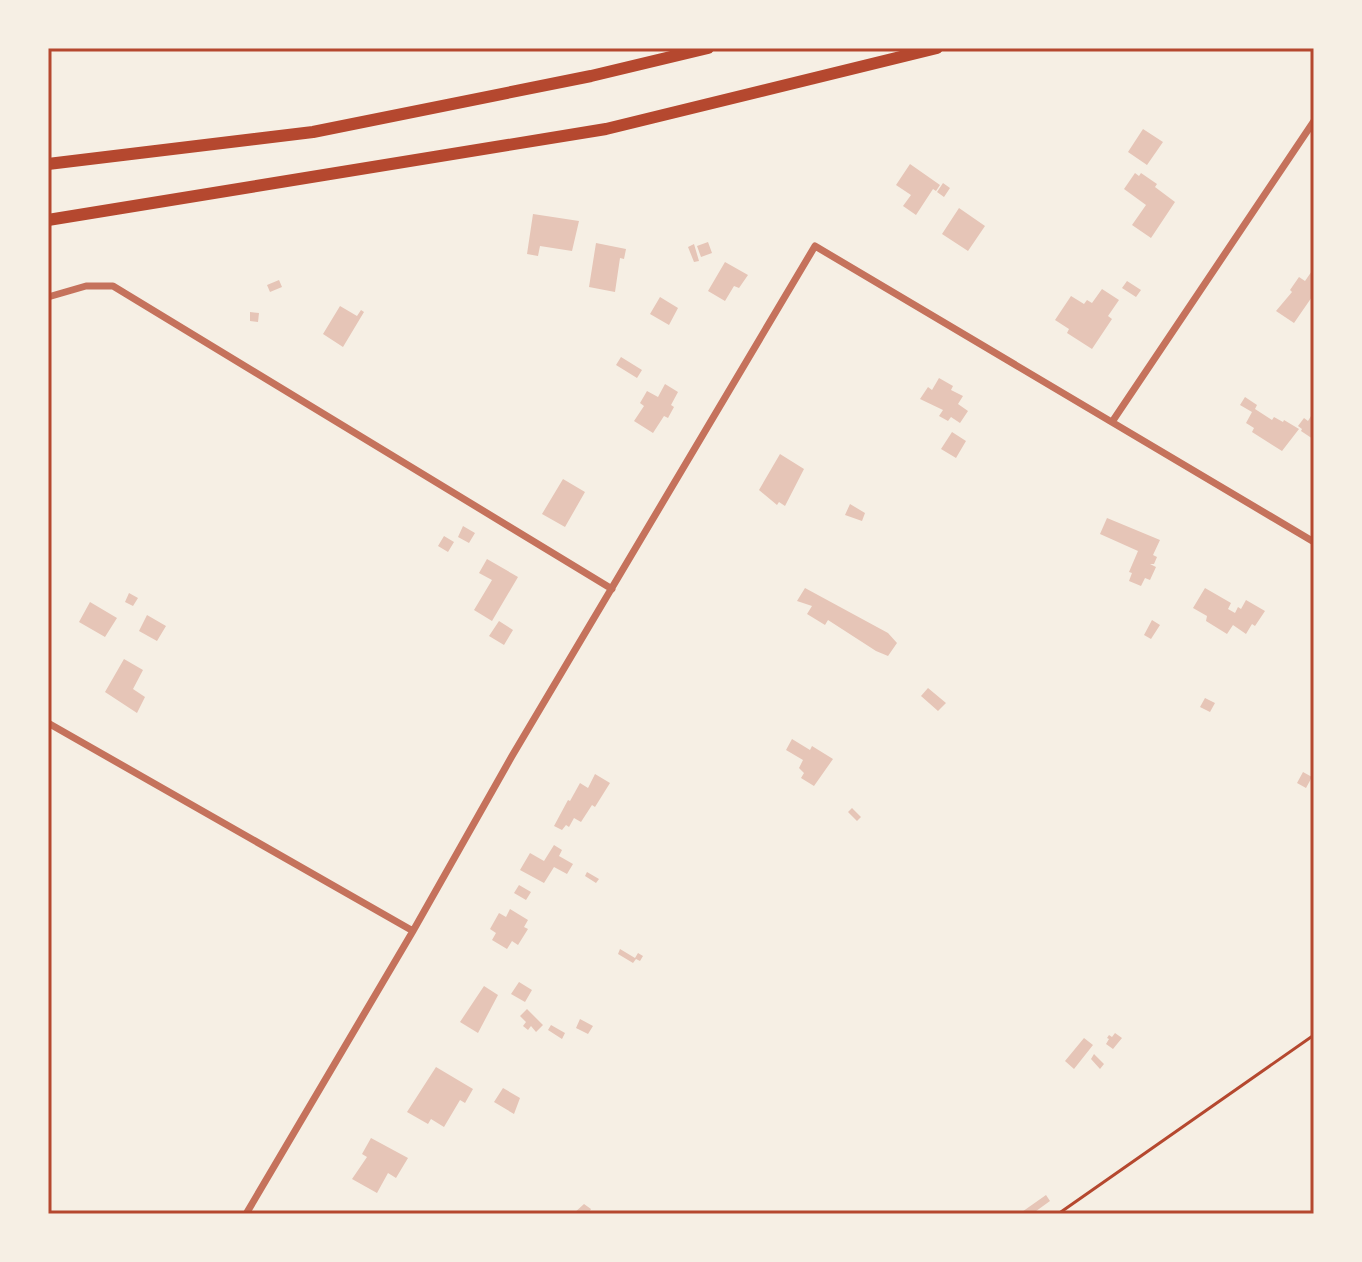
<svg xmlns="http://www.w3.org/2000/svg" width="1362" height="1262" font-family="'Alegreya Sans',sans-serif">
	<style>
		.building { fill: #e6c5b7 }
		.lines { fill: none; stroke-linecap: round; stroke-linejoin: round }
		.path { stroke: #b5482f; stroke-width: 3 }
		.minor { stroke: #c5725c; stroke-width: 7 }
		.motorway { stroke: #b5482f; stroke-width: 12 }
		.neatline { fill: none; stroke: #b5482f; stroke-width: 3 }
	</style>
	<rect width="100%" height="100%" fill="#f6efe4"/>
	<path class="building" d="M 1143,129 L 1163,142 L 1147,165 L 1128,152 Z
		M 910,164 L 940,185 L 936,191 L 933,189 L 916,215 L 903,206 L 911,195 L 896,185 Z
		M 1135,173 L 1139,176 L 1141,173 L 1157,184 L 1155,187 L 1175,202 L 1151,238 L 1132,225 L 1146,205 L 1124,189 Z
		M 943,183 L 950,188 L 944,197 L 937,192 Z
		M 959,208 L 985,226 L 968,251 L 942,234 Z
		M 533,214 L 579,221 L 572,251 L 540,246 L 538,256 L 527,254 Z
		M 708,242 L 712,253 L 701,257 L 697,246 Z
		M 596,243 L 626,249 L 624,259 L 620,258 L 615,292 L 589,287 Z
		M 694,244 L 699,261 L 694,262 L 688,247 Z
		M 725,262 L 748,275 L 739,288 L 734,286 L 725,301 L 708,291 Z
		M 1314,268 L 1314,294 L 1294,323 L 1276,311 L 1292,292 L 1290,290 L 1299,277 L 1305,281 Z
		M 279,280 L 282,287 L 270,292 L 267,285 Z
		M 1127,281 L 1141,290 L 1136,297 L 1122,288 Z
		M 1102,289 L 1119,300 L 1108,316 L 1112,319 L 1092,349 L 1067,333 L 1069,329 L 1055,320 L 1071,296 L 1084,304 L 1087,300 L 1092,303 Z
		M 660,297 L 678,308 L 669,325 L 650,314 Z
		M 340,306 L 357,316 L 361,310 L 364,312 L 343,347 L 323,334 Z
		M 250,312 L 259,313 L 258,322 L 250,321 Z
		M 621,357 L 642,370 L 637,378 L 616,365 Z
		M 939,378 L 953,386 L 951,390 L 963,396 L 958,404 L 968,411 L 960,423 L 951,417 L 948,421 L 939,416 L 943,410 L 920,399 L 928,387 L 932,390 Z
		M 665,384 L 678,392 L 671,405 L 674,407 L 668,418 L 664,416 L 653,433 L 634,421 L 644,406 L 640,403 L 647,391 L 658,397 Z
		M 1245,397 L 1257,405 L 1255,409 L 1272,420 L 1274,417 L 1283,422 L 1284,420 L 1299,429 L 1282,451 L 1252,432 L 1254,428 L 1246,423 L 1252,412 L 1240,405 Z
		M 1311,416 L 1314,417 L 1313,439 L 1301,431 L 1302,429 L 1298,426 L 1304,418 L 1308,421 Z
		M 952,432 L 966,441 L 956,458 L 941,449 Z
		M 780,454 L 804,469 L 785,506 L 779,502 L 777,505 L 759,490 Z
		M 563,479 L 585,492 L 565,527 L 542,514 Z
		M 850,504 L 865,513 L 862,521 L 845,515 Z
		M 1107,518 L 1160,540 L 1153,555 L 1157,557 L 1154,564 L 1150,564 L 1156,567 L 1150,580 L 1145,578 L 1141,586 L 1129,581 L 1132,573 L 1129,572 L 1138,551 L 1100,534 Z
		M 463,526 L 475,533 L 469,543 L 458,537 Z
		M 444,536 L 454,542 L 448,552 L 438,546 Z
		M 487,559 L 518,577 L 492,621 L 474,610 L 492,580 L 479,573 Z
		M 805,588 L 888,633 L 897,643 L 888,656 L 876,651 L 828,620 L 825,625 L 807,614 L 812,606 L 797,601 Z
		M 1205,588 L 1231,603 L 1228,609 L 1235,613 L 1238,607 L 1241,609 L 1246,600 L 1265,611 L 1255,626 L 1252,624 L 1246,634 L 1233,625 L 1227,634 L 1206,621 L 1207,616 L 1193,608 Z
		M 129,593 L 138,598 L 133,606 L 125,602 Z
		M 90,602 L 117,618 L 105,637 L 79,622 Z
		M 147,615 L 166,626 L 157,641 L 139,631 Z
		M 1152,620 L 1160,625 L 1151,639 L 1144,635 Z
		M 499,621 L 513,630 L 504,645 L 489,636 Z
		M 124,659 L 143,670 L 133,689 L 145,697 L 137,713 L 105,692 Z
		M 928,688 L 946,703 L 938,711 L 921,696 Z
		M 1205,698 L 1215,703 L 1210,712 L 1200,707 Z
		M 792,739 L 810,750 L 812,746 L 833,759 L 814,786 L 801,778 L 804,773 L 799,768 L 803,760 L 786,750 Z
		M 1303,772 L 1312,777 L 1306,788 L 1297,783 Z
		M 595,774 L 610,783 L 595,807 L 592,805 L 581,822 L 574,818 L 569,827 L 566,825 L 562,830 L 554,826 L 568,800 L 570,801 L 580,783 L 588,788 Z
		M 852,808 L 861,817 L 857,821 L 848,812 Z
		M 554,845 L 562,850 L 559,856 L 573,864 L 567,874 L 554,867 L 544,883 L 520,870 L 530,853 L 544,861 Z
		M 587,872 L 599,879 L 596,883 L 585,876 Z
		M 519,885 L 531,892 L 526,900 L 514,893 Z
		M 510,909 L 528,920 L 524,927 L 528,929 L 518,945 L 512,941 L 507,949 L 492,940 L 496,933 L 490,929 L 499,913 L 506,917 Z
		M 620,949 L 635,958 L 638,953 L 643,956 L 640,961 L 636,959 L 633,963 L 618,954 Z
		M 519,982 L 532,990 L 525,1002 L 511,994 Z
		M 484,986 L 498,995 L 478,1033 L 460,1022 Z
		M 527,1009 L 543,1025 L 536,1032 L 531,1026 L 528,1030 L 523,1026 L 526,1022 L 520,1016 Z
		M 580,1019 L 593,1026 L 588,1034 L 576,1028 Z
		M 551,1025 L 565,1033 L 562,1039 L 548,1030 Z
		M 1115,1033 L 1122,1038 L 1113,1049 L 1106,1044 L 1109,1039 L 1107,1038 L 1109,1035 L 1112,1037 Z
		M 1084,1038 L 1093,1045 L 1074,1069 L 1065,1061 Z
		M 1094,1054 L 1104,1064 L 1100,1069 L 1091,1059 Z
		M 436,1067 L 473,1089 L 465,1103 L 460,1100 L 444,1127 L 431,1119 L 428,1124 L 407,1112 Z
		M 503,1088 L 520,1098 L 514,1114 L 494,1102 Z
		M 371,1138 L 408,1158 L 396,1178 L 388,1173 L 377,1193 L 352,1179 L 367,1157 L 362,1154 Z
		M 1046,1195 L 1050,1201 L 1032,1214 L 1019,1214 Z
		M 584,1204 L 591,1209 L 588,1214 L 573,1214 Z"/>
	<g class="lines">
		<path class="path" d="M 1058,1214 L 1314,1035"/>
		<path class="minor" d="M 48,297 L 86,286 L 113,286 L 612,589
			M 1112,422 L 1314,121
			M 48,723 L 413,931
			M 246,1214 L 413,931 L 512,756 L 815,246 L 1314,542"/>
		<path class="motorway" d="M 48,164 L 313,132 L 591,76 L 708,48
			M 48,220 L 606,129 L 937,48"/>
	</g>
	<rect width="1362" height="1262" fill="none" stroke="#f6efe4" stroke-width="100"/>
	<rect x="50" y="50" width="1262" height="1162" class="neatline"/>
</svg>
